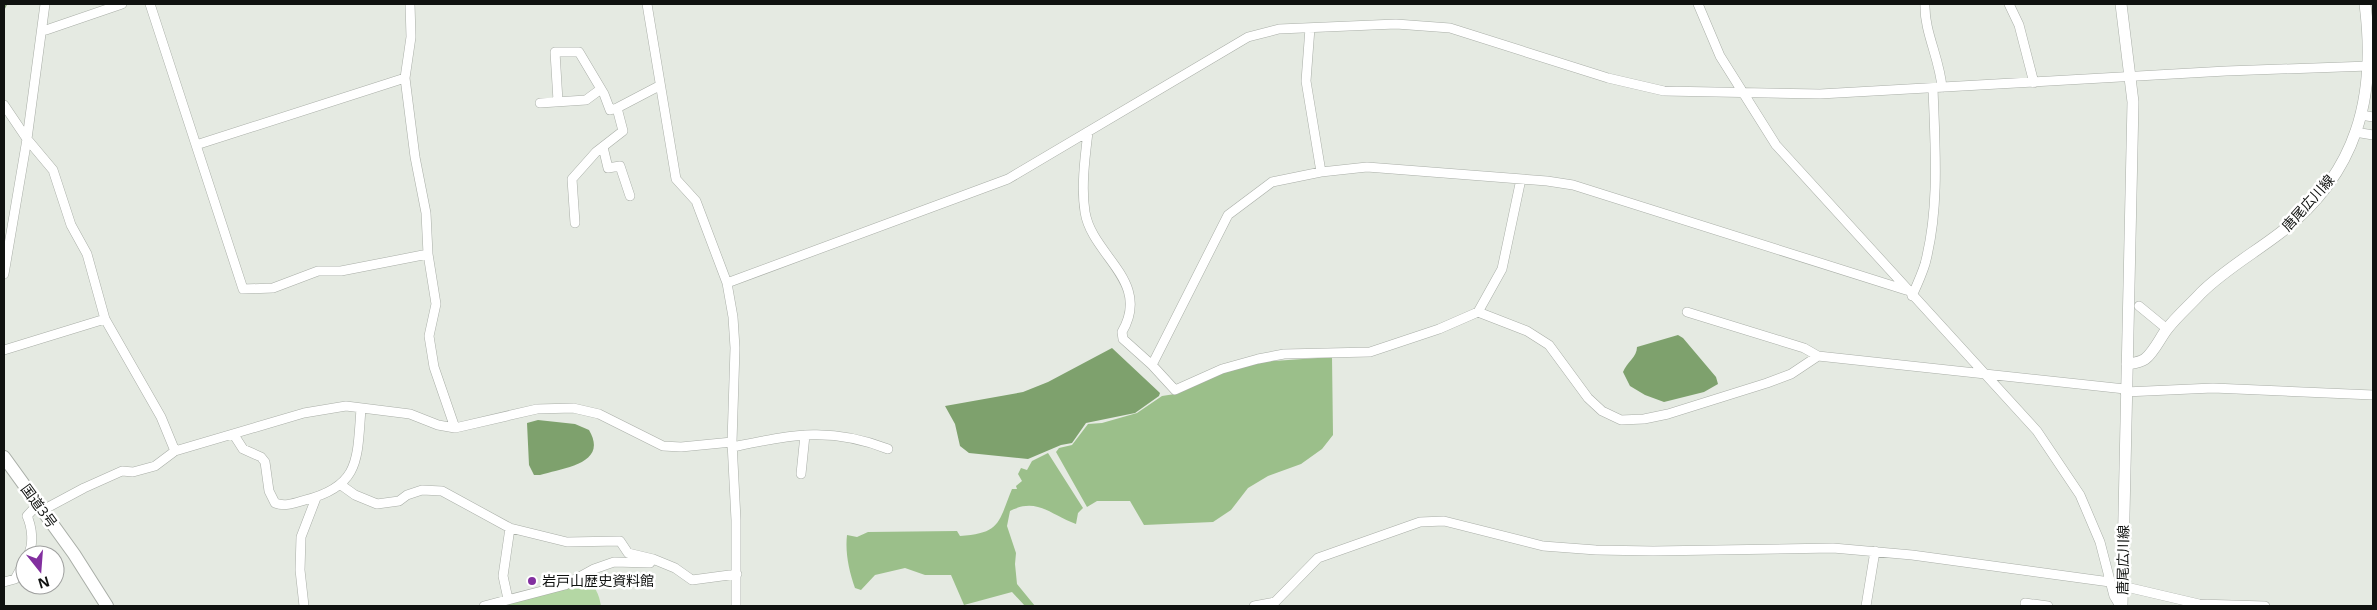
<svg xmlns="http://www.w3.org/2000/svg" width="2377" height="610" font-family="'Open Sans','Noto Sans JP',sans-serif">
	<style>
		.green { fill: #b4d7a4 }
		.forest { fill: #9bbf8a }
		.water { fill: #7ea16d }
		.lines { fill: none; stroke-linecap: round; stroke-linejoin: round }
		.stream { stroke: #7ea16d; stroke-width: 2.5 }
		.minor-casing { stroke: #a9aea7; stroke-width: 10 }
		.major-casing { stroke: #a9aea7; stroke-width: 12 }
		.highway-casing { stroke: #a9aea7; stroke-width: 14 }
		.minor { stroke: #fff; stroke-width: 9 }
		.major { stroke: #fff; stroke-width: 11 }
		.highway { stroke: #fff; stroke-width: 12 }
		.poi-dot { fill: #822f9f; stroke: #fff; stroke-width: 2 }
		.labels { text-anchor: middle; stroke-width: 5; stroke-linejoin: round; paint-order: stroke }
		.street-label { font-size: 14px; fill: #101210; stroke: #fff }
		.poi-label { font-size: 14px; fill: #101210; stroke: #fff; text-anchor: start }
	</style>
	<rect width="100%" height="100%" fill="#e5eae2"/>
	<path class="green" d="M 585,578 C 595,585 599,594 601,606 L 492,606 Z"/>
	<path class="forest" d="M 1332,357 L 1333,435 L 1322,449 L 1301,464 L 1268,476 L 1248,488 L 1231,510 L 1213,522 L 1144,525 L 1130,501 L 1097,501 L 1087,507 L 1056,452 L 1059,448 L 1072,445 L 1088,424 L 1102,423 L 1137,413 L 1162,396 L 1175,394 L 1207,380 L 1222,371 L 1259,362 Z
		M 1048,453 L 1083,508 L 1078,513 L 1076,524 C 1051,515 1037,497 1010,511 L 1007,526 L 1016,553 L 1015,564 L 1017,584 L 1035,606 L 1025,606 L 1012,592 L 964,605 L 951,575 L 925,575 L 905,568 L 875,575 L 861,590 L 855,588 C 849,571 845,553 847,535 L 857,537 L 868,532 L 957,531 L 960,536 C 1001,533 998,523 1012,489 L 1017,489 L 1016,486 L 1022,481 L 1018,474 L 1021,468 L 1027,470 L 1032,461 Z"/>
	<path class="water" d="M 1678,335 L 1683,338 L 1716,377 L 1718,384 L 1704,392 L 1664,402 L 1645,395 L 1630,386 L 1623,372 C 1627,362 1637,357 1637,347 Z
		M 1112,348 L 1160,393 L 1159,396 L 1135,413 L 1086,423 L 1072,443 L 1061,445 L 1028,459 L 969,453 L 960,446 L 955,424 L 945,406 L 1023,392 L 1048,382 Z
		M 538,420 L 575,424 L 589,430 C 609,464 563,468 540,475 L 534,475 L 529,465 L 527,423 Z"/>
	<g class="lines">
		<path class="stream" d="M 4,8 L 6,4"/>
		<g class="minor-casing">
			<path id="minor" d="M 150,4 L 243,289 L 273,288 L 318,271 L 341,271 L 428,254
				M 410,4 L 411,37 L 405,78 L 415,157 L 426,213 L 428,254 L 436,304 L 429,336 L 434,367 L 455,428
				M 647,4 L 676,179 L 696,201 L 727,283 L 733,317 L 735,348 L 732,442 L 736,520 L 736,606
				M 1698,4 L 1720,56 L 1776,145 L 2037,431 L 2080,495 L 2100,542 L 2114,596 L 2120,606
				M 1925,4 C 1924,32 1940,59 1942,88
				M 2009,4 L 2019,25 L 2034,83
				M 1310,28 L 1306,81 L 1321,172
				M 46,30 L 122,4
				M 558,101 L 555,52 L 579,52 L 604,94 L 610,110 L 617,108
				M 540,103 L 586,100 L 601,89
				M 4,105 L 27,139 L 53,170 L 71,225 L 87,254 L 105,319 L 161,417 L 175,451
				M 2361,115 L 2373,117
				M 1088,132 C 1085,157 1081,187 1085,212 C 1092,256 1152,281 1122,332 L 1123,339 L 1152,365 L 1175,390 L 1222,369 L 1258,359 L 1284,354 L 1370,352 L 1439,329 L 1478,312 L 1502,269 L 1521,179
				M 2355,132 L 2373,135
				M 196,145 L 405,78
				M 603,147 L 608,168 L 620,166 L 630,196
				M 575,223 L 572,179 L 596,152 L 623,131 L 617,108 L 659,86
				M 4,274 L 27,139 L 45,4
				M 727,283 L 1008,179 L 1248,37 L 1279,29 L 1396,24 L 1450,28 L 1608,78 L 1664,91 L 1820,94 L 2226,71 L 2369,66
				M 1912,296 C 1917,285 1922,274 1925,264 C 1940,207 1935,146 1933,88
				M 2139,306 L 2167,329
				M 1478,312 L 1527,331 L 1549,345 L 1588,398 L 1602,411 L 1621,420 L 1644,419 L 1668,414 L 1767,383 L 1791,374 L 1818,356 L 2125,389
				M 1687,312 L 1804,348 L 1818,356
				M 4,350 L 105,319
				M 1152,365 L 1228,215 L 1272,182 L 1321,172 L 1367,167 L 1547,181 L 1573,185 L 1906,290
				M 2125,392 L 2213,388 L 2373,395
				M 234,435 L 243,449 L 261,457 L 265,462 L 269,491 L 275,503 C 285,507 295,503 305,500 C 361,486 357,458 361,409
				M 732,447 C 792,435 829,426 888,449
				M 801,474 L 805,435
				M 341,485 L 355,495 L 377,504 L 399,501 L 407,495 L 422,490 L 442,491 L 510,528 L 567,542 L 620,541 L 628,553 L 653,559 L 675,568 L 692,580 L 737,574
				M 43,510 L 84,488 L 122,471 L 133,472 L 155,466 L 175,451 L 304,413 L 346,406 L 410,414 L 438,425 L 455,428 L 537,409 L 573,408 L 599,414 L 663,446 L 681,447 L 732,442
				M 28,555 C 34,544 32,527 27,516 L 38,504
				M 4,582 L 15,579 L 25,561
				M 2122,586 L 2199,604 L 2265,606
				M 508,599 L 503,576 L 510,528
				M 2025,603 L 2048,606
				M 304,606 L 300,570 L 301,537 L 316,498
				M 484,606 L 565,585 L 594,569 L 614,562 L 650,563
				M 1254,606 L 1275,602 L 1318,558 L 1420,522 L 1444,521 L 1543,546 L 1596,550 L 1653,551 L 1833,548 L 1912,555 L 2110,582
				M 1866,606 L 1875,551"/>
		</g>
		<g class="major-casing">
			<path id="major" d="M 2121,4 L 2133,102 L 2122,606
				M 2127,364 C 2133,363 2139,363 2145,359 C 2154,352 2160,338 2167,329 C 2177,316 2190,305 2201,293 C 2224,270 2254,253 2280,233 C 2357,174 2377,97 2365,4"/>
		</g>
		<g class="highway-casing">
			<path id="highway" d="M 4,457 L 74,554 L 107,606"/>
		</g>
		<use href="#minor" class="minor"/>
		<use href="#major" class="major"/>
		<use href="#highway" class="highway"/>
	</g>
	<circle class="poi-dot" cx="532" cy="581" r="5"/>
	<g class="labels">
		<g class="street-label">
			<text transform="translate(2308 203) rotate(-48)" y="5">唐尾広川線</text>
			<text transform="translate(39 506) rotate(54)" y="5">国道3号</text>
			<text transform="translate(2123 560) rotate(-89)" y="5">唐尾広川線</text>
		</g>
		<g class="poi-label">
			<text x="542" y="586">岩戸山歴史資料館</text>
		</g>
	</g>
	<rect width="2377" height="610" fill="none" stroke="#101210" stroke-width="10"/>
	<g transform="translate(40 570) rotate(163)"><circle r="24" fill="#ffffff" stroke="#9fa09f"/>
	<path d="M0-4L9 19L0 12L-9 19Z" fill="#822f9f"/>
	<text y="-8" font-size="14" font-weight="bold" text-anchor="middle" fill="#101210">N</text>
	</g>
</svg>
